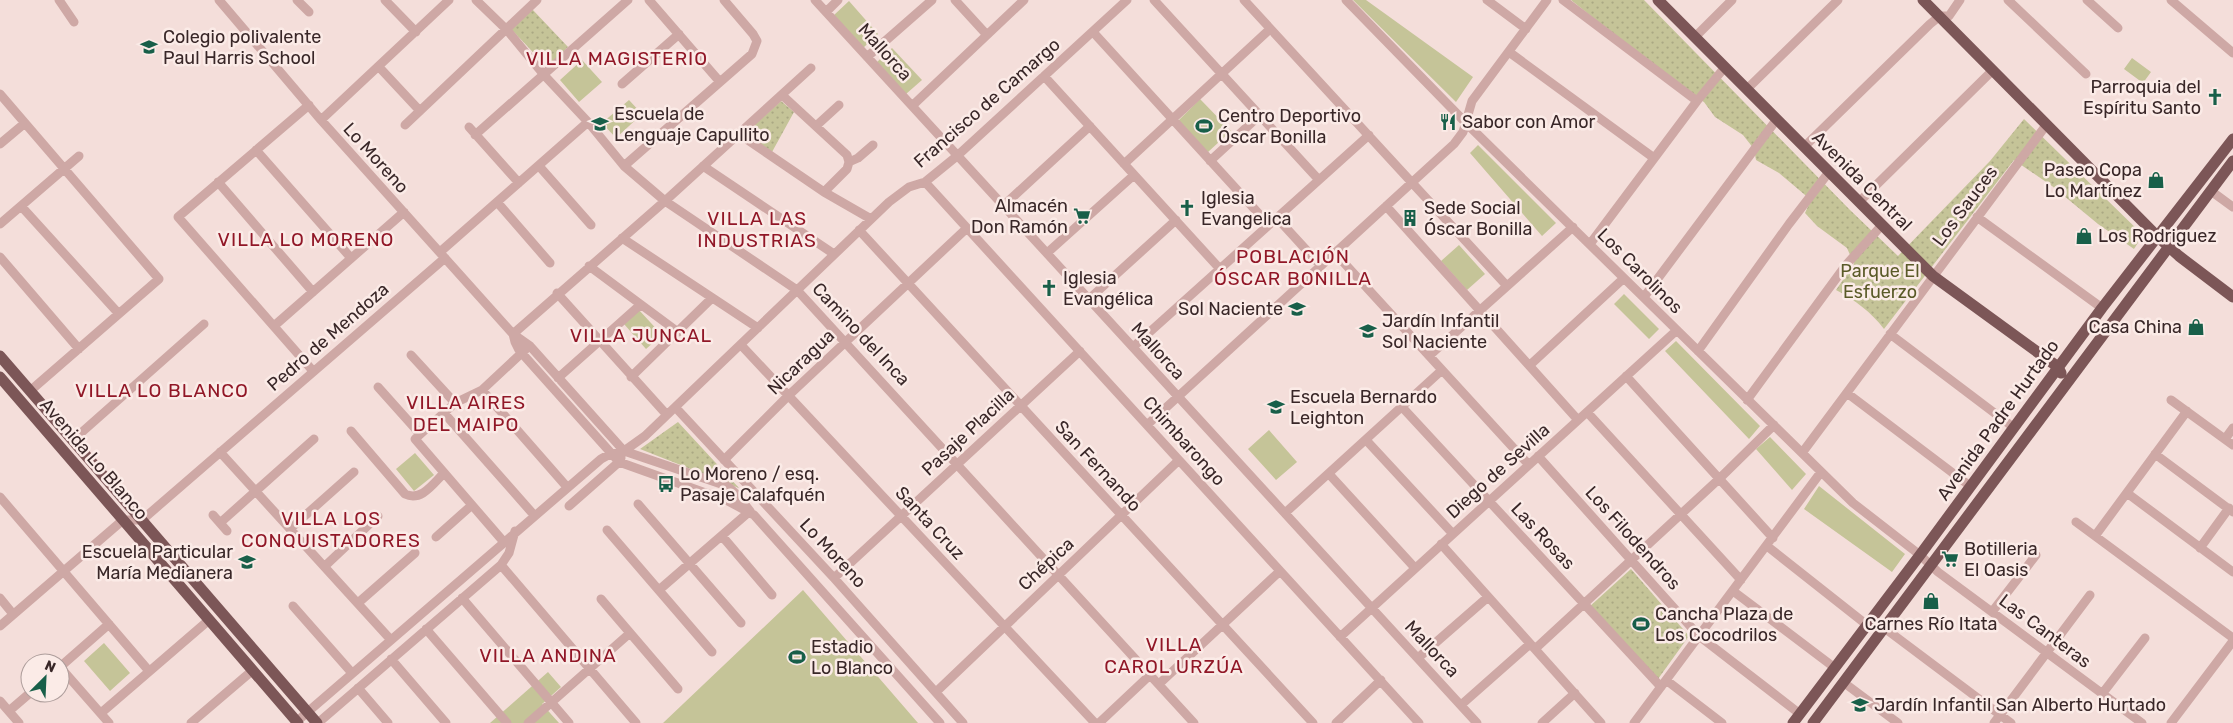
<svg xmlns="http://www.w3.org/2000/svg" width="2233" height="723" font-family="Rubik,sans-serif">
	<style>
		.grass { fill: #c5c498 }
		.park { fill: url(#park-dots) }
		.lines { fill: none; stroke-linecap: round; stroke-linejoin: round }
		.minor { stroke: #cea8a5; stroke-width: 9 }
		.major { stroke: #7c5657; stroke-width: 11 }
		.labels { text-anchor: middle; stroke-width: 5; stroke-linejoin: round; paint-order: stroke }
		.poi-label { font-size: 18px; fill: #392728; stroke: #fbebe7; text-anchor: start }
		.street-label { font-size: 18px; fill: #392728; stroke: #fbebe7 }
		.park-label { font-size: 18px; fill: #5a5a28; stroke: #fbebe7 }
		.neighbourhood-label { font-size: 19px; letter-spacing: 1px; fill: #911727; stroke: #fbebe7 }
	</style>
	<defs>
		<pattern id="park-dots" width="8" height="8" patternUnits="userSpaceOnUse" patternTransform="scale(1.25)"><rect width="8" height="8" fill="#c5c498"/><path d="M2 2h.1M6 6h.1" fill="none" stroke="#aaa883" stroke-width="1.8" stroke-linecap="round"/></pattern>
	</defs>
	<rect width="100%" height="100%" fill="#f4deda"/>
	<path class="grass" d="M 1353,0 L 1366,0 L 1473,77 L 1456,102 Z
		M 849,1 L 878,34 L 863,48 L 834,15 Z
		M 892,48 L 922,80 L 906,94 L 877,62 Z
		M 2132,58 L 2151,72 L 2143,83 L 2124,69 Z
		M 582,60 L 602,82 L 579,102 L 560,80 Z
		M 1200,99 L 1231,131 L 1208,152 L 1178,121 Z
		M 629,100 L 642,114 L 616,138 L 602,123 Z
		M 1478,145 L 1556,223 L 1542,236 L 1470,153 Z
		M 1459,245 L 1485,274 L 1467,290 L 1441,261 Z
		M 1624,294 L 1659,329 L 1649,339 L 1614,304 Z
		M 639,310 L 662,335 L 646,349 L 624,324 Z
		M 1676,341 L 1760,426 L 1749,439 L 1665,351 Z
		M 1269,430 L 1297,462 L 1276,480 L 1248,449 Z
		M 1770,437 L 1806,474 L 1792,490 L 1756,449 Z
		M 415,453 L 434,475 L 414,491 L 396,469 Z
		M 1819,486 L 1905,554 L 1892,572 L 1804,509 Z
		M 803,590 L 918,723 L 663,723 Z
		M 104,643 L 130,673 L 110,691 L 84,661 Z
		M 548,672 L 561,687 L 542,704 L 559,723 L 490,723 Z"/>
	<path class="park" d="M 1571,0 L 1644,0 L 1850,210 L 1898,256 L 1990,161 L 2024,119 L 2143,235 L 2134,249 L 2098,224 L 2052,186 L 2014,160 L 1884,329 C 1871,312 1855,300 1836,290 L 1854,264 L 1847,248 L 1817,226 L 1805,213 L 1811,200 L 1779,173 L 1756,160 L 1754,149 L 1743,135 L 1715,117 L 1704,102 L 1653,66 Z
		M 532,9 L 568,47 L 547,67 L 511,29 Z
		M 781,101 L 794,112 L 772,152 L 745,133 Z
		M 678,422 L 739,488 L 640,449 Z
		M 1631,569 L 1689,636 L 1658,679 L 1588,608 Z"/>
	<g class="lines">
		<path class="minor" d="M 59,0 L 74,22
			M 219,0 L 321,120 L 513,334 L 530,346 L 624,451 L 727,486 C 737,493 743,502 750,511 L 659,590
			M 297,0 L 309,12
			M 385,0 L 416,32
			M 476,0 L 507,30 L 544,75 L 588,122 L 624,166 L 665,201 L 797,290 L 1194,723
			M 649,0 L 720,82
			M 815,0 L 1477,723
			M 955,0 L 987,35
			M 1154,0 L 1319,180
			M 1244,0 L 1507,286
			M 1346,0 L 1466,123 L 1853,503 L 1920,555 L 1938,572 L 2142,723
			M 1487,0 L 1526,29
			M 1563,0 L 1697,101
			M 2008,0 L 2086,74
			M 2087,0 L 2118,28
			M 2171,0 L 2233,53
			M 826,12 L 838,0
			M 1093,32 L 1269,225
			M 1695,37 L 1732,0
			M 1509,52 L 1654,158
			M 867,57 L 932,0
			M 379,67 L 420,111
			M 1044,76 L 1220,269
			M 622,84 L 679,34
			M 1747,89 L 1838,0
			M 0,94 L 159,279 L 30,391
			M 782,95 L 847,155 L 849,162
			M 309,105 L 178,217 L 313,371
			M 912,106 L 1024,0
			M 321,120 L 449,0
			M 405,125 L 537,0
			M 816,126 L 839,105
			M 469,127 L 519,183
			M 739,134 L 824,192 L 871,219
			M 475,135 L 628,0
			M 0,144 L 25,123
			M 1804,147 L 1930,24 L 1940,16 L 1949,16 L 1960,0
			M 256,150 L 351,258
			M 1210,161 L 1260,115
			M 849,162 L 858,158 L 873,145
			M 1124,164 L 1270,29
			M 539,166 L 591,225
			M 624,166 L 752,54 L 757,41 L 753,34 L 724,0
			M 703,166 L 834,254
			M 218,182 L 313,292
			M 925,182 L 1419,723
			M 2211,191 L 2233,207
			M 824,192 L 847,169 L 849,162
			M 497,202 L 550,263
			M 1859,202 L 1993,70
			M 21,206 L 119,314
			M 1003,206 L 1090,126
			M 1386,206 L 1578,420
			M 1977,217 L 2102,308
			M 1277,218 L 1321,266
			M 0,224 L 79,156
			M 859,230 L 1313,723
			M 622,238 L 758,328
			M 1590,244 L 1697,101 L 1725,67
			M 440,252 L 588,122
			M 1047,253 L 1134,175
			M 1335,253 L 1529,465
			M 0,257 L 79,349
			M 589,266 L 678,332
			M 557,293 L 667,415
			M 1644,297 L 1777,119
			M 1089,299 L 1176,220
			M 274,326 L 404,212
			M 513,334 L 515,342 L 519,350 L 619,462 L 728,501 L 754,515 L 940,723
			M 513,334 L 665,201 L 811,68
			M 1890,334 L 2013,427
			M 741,345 L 1095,723
			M 1133,347 L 1369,135
			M 1698,351 L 1789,224 L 1829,172
			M 411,355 L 455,403
			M 1429,356 L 1573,227
			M 1530,365 L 1624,278
			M 1626,376 L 1773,538
			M 631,377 L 712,298
			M 558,378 L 640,305
			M 378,387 L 420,434
			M 482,390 L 567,487
			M 1847,393 L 1970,486
			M 1747,400 L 1846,265 L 1882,225
			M 2171,400 L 2233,445
			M 1402,407 L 1661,687
			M 676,408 L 834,578 L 963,723
			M 1587,412 L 1741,580
			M 444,413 L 534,515
			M 1147,425 L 1454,144 L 1463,132 L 1472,101 L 1547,0
			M 351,431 L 405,494 C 421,502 433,484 444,473
			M 2225,439 L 2233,428
			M 73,440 L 204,324
			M 1366,440 L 1453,534
			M 220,452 L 391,640
			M 1802,453 L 2047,124
			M 2155,454 L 2233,512
			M 1538,456 L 1699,636 L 1800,714
			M 724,460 L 788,396 L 967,228
			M 1329,474 L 1415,568
			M 2127,493 L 2233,572
			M 0,497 L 149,671
			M 638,504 L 741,623
			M 569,506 L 619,462 L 621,458
			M 1285,513 L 1442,370
			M 213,515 L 227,531
			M 2076,522 L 2233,638
			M 220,523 L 314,439
			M 290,529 L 354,472
			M 607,530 L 712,652
			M 722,536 L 772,595
			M 2095,536 L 2187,411
			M 436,537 L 472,505
			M 503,541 L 415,439 L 455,403 L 482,390 L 526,349
			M 1441,544 L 1601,723
			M 1767,546 L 1867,625
			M 2200,548 L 2229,508
			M 501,565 L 636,723
			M 325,566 L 378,516
			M 834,578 L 1080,351
			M 1733,591 L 1835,668
			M 0,598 L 13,614
			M 462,598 L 569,723
			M 601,599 L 678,689
			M 358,603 L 415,553
			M 293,606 L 352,673
			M 1992,612 L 2036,555
			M 0,626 L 123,520 L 142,520 L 445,258
			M 1883,627 L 2011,723
			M 426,629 L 507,723
			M 1340,637 L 1677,330
			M 1535,649 L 1719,479 L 1774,425
			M 1418,658 L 1488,597
			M 391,659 L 446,723
			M 60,667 L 109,723
			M 60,667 L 109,624
			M 1666,680 L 1722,723
			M 1843,682 L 1898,723
			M 1159,684 L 1280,571
			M 358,688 L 388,723
			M 936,692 L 1179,460
			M 2102,694 L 2145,638
			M 0,701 L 19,723
			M 1461,705 L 1530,644
			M 9,711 L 30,693
			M 101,713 L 209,620
			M 191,723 L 253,670
			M 295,723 L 601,459 L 610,454 L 624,451 L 645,436 L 889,202 L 909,187 L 925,182 L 957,156 L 1127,0
			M 318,723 L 501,565 L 509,553 L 515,531
			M 528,723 L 630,633
			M 1099,723 L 1150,675
			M 1336,723 L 1381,680
			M 1542,723 L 1575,693
			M 1634,723 L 1821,472
			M 1994,723 L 2090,595
			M 2171,723 L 2233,641"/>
		<path class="major" d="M 1658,0 L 1933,276 L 2058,367 L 2061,373
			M 1923,0 L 2157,236 L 2179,256 L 2233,297
			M 0,356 L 317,723
			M 0,377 L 298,723
			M 1793,723 L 1920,555 L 2102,308 L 2233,139
			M 1813,723 L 2233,161"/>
	</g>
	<defs>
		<g id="school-bare" transform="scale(1.35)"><path d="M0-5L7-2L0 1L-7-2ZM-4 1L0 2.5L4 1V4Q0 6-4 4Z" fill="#185f49" stroke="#fbebe7" stroke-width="2.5" paint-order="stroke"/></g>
		<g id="church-bare" transform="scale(1.35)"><path d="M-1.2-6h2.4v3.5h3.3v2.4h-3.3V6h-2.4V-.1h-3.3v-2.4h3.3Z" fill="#185f49" stroke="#fbebe7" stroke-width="2.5" paint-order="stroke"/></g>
		<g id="restaurant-bare" transform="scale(1.35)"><path d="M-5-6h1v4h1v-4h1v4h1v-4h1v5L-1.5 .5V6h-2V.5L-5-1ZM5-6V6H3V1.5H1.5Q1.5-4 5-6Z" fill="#185f49" stroke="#fbebe7" stroke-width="2.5" paint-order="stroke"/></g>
		<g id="stadium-bare" transform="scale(1.35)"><path d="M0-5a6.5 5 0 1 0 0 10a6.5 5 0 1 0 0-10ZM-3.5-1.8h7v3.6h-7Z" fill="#185f49" stroke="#fbebe7" stroke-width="2.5" paint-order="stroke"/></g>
		<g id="shop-bare" transform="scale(1.35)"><path d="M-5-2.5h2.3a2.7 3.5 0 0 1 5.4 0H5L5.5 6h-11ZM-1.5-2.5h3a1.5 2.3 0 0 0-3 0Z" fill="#185f49" stroke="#fbebe7" stroke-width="2.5" paint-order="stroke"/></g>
		<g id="supermarket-bare" transform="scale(1.35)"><path d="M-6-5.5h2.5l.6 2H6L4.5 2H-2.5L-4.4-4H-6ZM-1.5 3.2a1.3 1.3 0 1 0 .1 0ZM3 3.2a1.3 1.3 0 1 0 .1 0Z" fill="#185f49" stroke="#fbebe7" stroke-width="2.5" paint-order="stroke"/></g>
		<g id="building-bare" transform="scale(1.35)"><path d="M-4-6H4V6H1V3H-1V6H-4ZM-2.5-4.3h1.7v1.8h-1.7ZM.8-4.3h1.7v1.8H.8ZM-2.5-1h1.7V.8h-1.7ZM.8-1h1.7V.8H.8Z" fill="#185f49" stroke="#fbebe7" stroke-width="2.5" paint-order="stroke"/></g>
		<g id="bus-bare" transform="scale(1.35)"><path d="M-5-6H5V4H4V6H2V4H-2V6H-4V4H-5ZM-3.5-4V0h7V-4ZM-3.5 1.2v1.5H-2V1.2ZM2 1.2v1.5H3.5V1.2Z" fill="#185f49" stroke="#fbebe7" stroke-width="2.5" paint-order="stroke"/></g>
	</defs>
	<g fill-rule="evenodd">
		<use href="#school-bare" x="149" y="47"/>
		<use href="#church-bare" x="2215" y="97"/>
		<use href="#restaurant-bare" x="1448" y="122"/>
		<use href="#school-bare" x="600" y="124"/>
		<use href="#stadium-bare" x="1204" y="126"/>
		<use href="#shop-bare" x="2156" y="180"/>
		<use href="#church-bare" x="1187" y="208"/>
		<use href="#supermarket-bare" x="1082" y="216"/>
		<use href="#building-bare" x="1410" y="218"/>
		<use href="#shop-bare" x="2084" y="236"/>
		<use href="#church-bare" x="1049" y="288"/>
		<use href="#school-bare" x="1297" y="309"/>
		<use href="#shop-bare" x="2196" y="327"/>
		<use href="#school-bare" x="1368" y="331"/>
		<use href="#school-bare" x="1276" y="407"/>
		<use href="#bus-bare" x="666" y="484"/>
		<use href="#supermarket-bare" x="1950" y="559"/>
		<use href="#school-bare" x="247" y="562"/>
		<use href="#shop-bare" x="1931" y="601"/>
		<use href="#stadium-bare" x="1641" y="624"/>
		<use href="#stadium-bare" x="797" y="657"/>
		<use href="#school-bare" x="1860" y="705"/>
	</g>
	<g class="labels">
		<g class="poi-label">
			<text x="163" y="43">Colegio polivalente<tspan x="163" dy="21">Paul Harris School</tspan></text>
			<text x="2201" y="93" text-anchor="end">Parroquia del<tspan x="2201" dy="21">Espíritu Santo</tspan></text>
			<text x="614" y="120">Escuela de<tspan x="614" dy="21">Lenguaje Capullito</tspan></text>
			<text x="1218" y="122">Centro Deportivo<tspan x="1218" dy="21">Óscar Bonilla</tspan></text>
			<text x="1462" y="128">Sabor con Amor</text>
			<text x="2142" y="176" text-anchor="end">Paseo Copa<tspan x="2142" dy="21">Lo Martínez</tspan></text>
			<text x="1201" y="204">Iglesia<tspan x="1201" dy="21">Evangelica</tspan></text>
			<text x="1068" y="212" text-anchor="end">Almacén<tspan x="1068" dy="21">Don Ramón</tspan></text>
			<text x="1424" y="214">Sede Social<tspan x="1424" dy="21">Óscar Bonilla</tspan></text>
			<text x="2098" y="242">Los Rodriguez</text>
			<text x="1063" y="284">Iglesia<tspan x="1063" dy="21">Evangélica</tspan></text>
			<text x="1283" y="315" text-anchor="end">Sol Naciente</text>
			<text x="1382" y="327">Jardín Infantil<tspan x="1382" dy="21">Sol Naciente</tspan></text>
			<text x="2182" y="333" text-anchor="end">Casa China</text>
			<text x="1290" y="403">Escuela Bernardo<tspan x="1290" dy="21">Leighton</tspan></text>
			<text x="680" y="480">Lo Moreno / esq.<tspan x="680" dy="21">Pasaje Calafquén</tspan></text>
			<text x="1964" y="555">Botilleria<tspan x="1964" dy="21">El Oasis</tspan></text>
			<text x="233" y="558" text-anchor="end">Escuela Particular<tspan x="233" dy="21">María Medianera</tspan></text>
			<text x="1655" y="620">Cancha Plaza de<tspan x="1655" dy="21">Los Cocodrilos</tspan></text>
			<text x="1931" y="630" text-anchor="middle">Carnes Río Itata</text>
			<text x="811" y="653">Estadio<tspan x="811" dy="21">Lo Blanco</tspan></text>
			<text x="1874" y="711">Jardín Infantil San Alberto Hurtado</text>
		</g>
		<g class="street-label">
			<text transform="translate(885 52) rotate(48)" y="6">Mallorca</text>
			<text transform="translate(987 103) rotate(-41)" y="6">Francisco de Camargo</text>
			<text transform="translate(376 158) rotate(48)" y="6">Lo Moreno</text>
			<text transform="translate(1862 181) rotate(45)" y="6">Avenida Central</text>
			<text transform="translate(1965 206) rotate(-53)" y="6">Los Sauces</text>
			<text transform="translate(1640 271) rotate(45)" y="6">Los Carolinos</text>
			<text transform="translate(861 334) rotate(47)" y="6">Camino del Inca</text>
			<text transform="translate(328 337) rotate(-41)" y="6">Pedro de Mendoza</text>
			<text transform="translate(1158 351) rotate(48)" y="6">Mallorca</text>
			<text transform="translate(801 362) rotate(-44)" y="6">Nicaragua</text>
			<text transform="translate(1998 420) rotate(-54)" y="6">Avenida Padre Hurtado</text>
			<text transform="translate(968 432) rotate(-43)" y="6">Pasaje Placilla</text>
			<text transform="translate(1184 441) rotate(48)" y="6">Chimbarongo</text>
			<text transform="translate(94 459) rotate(49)" y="6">Avenida Lo Blanco</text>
			<text transform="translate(1098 466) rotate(47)" y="6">San Fernando</text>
			<text transform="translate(1498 471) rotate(-42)" y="6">Diego de Sevilla</text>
			<text transform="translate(930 523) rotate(47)" y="6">Santa Cruz</text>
			<text transform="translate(1543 536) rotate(47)" y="6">Las Rosas</text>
			<text transform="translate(1633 538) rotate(48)" y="6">Los Filodendros</text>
			<text transform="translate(833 553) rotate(47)" y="6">Lo Moreno</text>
			<text transform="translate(1046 564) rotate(-43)" y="6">Chépica</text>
			<text transform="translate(2045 631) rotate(37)" y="6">Las Canteras</text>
			<text transform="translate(1432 649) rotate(47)" y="6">Mallorca</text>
		</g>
		<g class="park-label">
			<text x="1880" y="277">Parque El<tspan x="1880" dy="21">Esfuerzo</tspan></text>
		</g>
		<g class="neighbourhood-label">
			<text x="617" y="65">VILLA MAGISTERIO</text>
			<text x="757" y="225">VILLA LAS<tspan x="757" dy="22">INDUSTRIAS</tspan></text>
			<text x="306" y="246">VILLA LO MORENO</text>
			<text x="1293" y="263">POBLACIÓN<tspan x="1293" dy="22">ÓSCAR BONILLA</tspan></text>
			<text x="641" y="342">VILLA JUNCAL</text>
			<text x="162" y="397">VILLA LO BLANCO</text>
			<text x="466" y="409">VILLA AIRES<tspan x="466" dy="22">DEL MAIPO</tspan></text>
			<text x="331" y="525">VILLA LOS<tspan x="331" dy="22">CONQUISTADORES</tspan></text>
			<text x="1174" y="651">VILLA<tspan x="1174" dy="22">CAROL URZÚA</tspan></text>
			<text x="548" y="662">VILLA ANDINA</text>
		</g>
	</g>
	<g transform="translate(45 678) rotate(24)"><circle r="24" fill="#fbebe7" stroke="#ad9d9b"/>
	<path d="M0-4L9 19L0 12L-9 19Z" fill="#185f49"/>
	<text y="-8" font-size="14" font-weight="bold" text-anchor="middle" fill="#392728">N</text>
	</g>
</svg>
